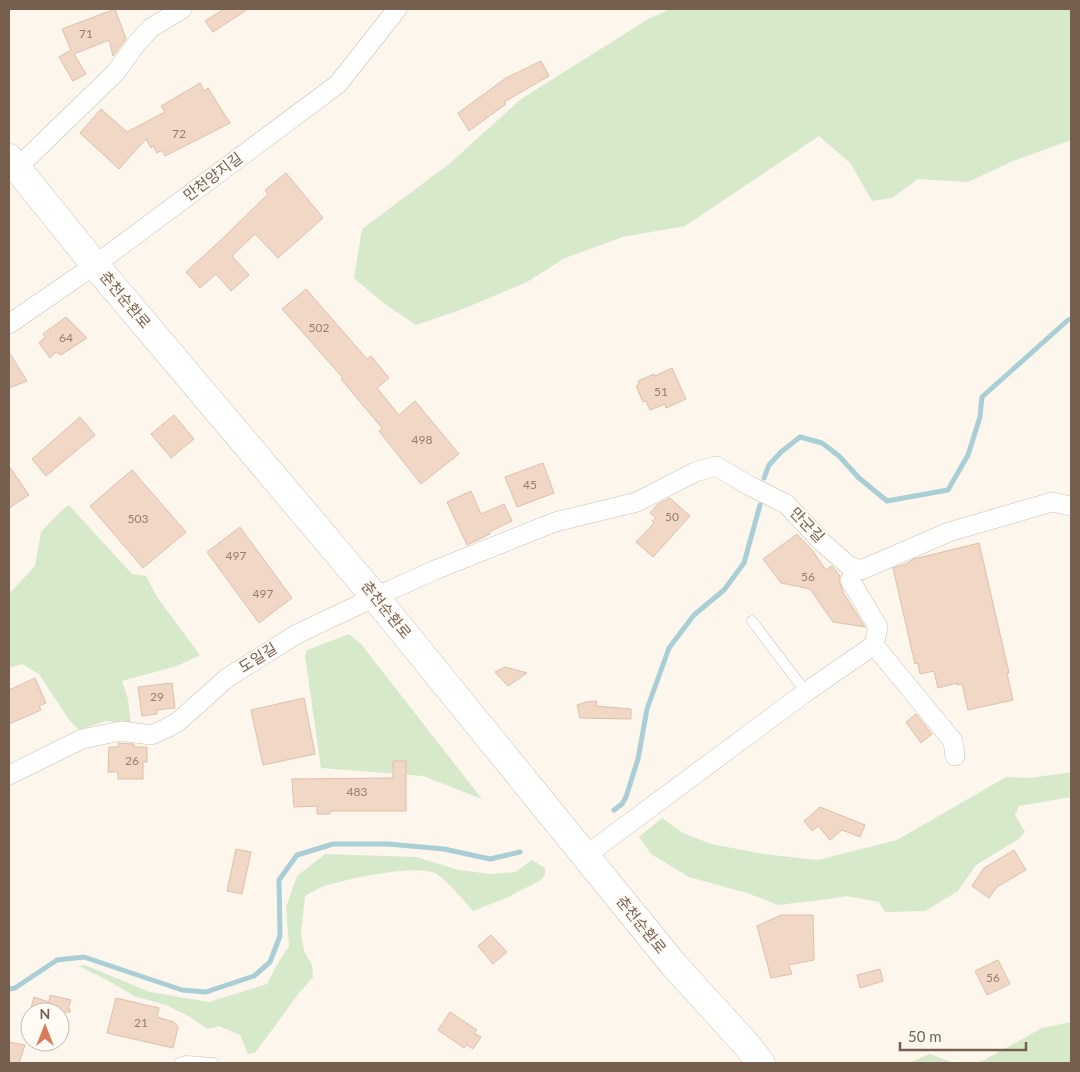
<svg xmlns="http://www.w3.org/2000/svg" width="1080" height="1072" font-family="Lato,'Noto Sans KR',sans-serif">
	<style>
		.green { fill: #d7e9cb }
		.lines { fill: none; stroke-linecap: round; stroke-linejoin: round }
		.stream { stroke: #a9ced6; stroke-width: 5 }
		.building { fill: #f0d7c6; stroke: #e1bfa8 }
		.lane-casing { stroke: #cebfb2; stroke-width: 11 }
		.street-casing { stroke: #cebfb2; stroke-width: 20 }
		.secondary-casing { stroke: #d3c1b2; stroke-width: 29 }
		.lane { stroke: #fff; stroke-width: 10 }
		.street { stroke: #fff; stroke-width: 19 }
		.secondary { stroke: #fff; stroke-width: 28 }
		.labels { text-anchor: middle; stroke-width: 4; stroke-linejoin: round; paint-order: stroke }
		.number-label { font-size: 12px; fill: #957d6e }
		.street-label { font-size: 15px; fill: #775f50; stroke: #fefaf4 }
	</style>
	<rect width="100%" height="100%" fill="#fcf6ed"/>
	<path class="green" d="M 671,9 L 1071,9 L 1071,140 L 1013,161 L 968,182 L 918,179 L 892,198 L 872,201 L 851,164 L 819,136 L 685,226 L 623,237 L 565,258 L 527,282 L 463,309 L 416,325 L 382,302 L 354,278 L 362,229 L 449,164 L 521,99 L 650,18 Z
		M 69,505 L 132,574 L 146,576 L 157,597 L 200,655 L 177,666 L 122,681 L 128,699 L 131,724 L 106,721 L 79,730 L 69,720 L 39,674 L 22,664 L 9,668 L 9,594 L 35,566 L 41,532 L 62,510 Z
		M 349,634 L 361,644 L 482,799 L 423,776 L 321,768 L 305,656 L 307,650 Z
		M 1071,772 L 1071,797 L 1019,806 L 1015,815 L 1025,832 L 1019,839 L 976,865 L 958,891 L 925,911 L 885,912 L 879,902 L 847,896 L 822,900 L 778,905 L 747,893 L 689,877 L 651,854 L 639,837 L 662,818 L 683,833 L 711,844 L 763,854 L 818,860 L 897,840 L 1006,777 L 1030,778 Z
		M 325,854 L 416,857 L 459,870 L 490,874 L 515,872 L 532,860 L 545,868 L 545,875 L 541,880 L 506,898 L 473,911 C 466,903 443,876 435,873 C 414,864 345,879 322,887 C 316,889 311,893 305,896 L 301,932 L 304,951 L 312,965 L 313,977 L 299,993 L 255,1053 L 248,1054 L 240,1035 L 219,1026 L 207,1029 L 192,1018 L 166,1005 L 134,996 L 109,981 L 79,966 L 85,965 L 150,992 L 209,1002 L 267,984 L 278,963 L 289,946 L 286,907 L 297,876 Z
		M 1071,1022 L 1071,1063 L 975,1063 L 984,1060 L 1042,1028 Z
		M 930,1054 L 954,1063 L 908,1063 Z"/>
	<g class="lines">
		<path class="stream" d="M 764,478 L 769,465 L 781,452 L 800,437 L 822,443 L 839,456 L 859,478 L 887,501 L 948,490 L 968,455 L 980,417 L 982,397 L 1068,320 L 1071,319
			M 614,810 L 622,804 L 626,797 L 638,759 L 647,709 L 669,648 L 694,615 L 724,590 L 744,563 L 760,505
			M 9,989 L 15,988 L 57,960 L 84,957 L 182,990 L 206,992 L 254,976 L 270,962 L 280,936 L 279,880 L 297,855 L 333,844 L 388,844 L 444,849 L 490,859 L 520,852"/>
	</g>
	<path class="building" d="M 115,9 L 126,39 L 113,56 L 109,40 L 74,54 L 86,74 L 73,81 L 59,57 L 71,50 L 62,29 Z
		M 224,9 L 248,9 L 213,32 L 205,21 Z
		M 541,61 L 549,76 L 504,102 L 506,104 L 469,131 L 458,113 L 506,78 Z
		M 200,83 L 204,91 L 208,88 L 230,123 L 165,156 L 162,150 L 157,153 L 153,146 L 151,148 L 146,139 L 119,169 L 80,133 L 101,109 L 127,132 L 165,112 L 161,106 Z
		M 286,173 L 323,218 L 278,258 L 255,234 L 232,256 L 249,275 L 231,291 L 216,274 L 200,288 L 186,272 L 223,238 L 268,194 L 265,190 Z
		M 306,289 L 367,359 L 371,356 L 389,378 L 377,388 L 399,415 L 415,401 L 459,454 L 421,484 L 379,431 L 382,428 L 341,379 L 343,378 L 282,309 Z
		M 66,317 L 87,338 L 61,355 L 56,352 L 50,358 L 39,343 L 45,337 L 43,334 Z
		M 9,352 L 27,381 L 9,388 Z
		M 672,368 L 686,399 L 666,408 L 665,404 L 650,410 L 646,401 L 643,402 L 636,386 L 639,384 L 638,381 L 654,374 L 655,376 Z
		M 174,415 L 194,439 L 171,458 L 151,434 Z
		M 80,417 L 95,435 L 46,476 L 32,459 Z
		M 543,463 L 554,493 L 517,507 L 505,477 Z
		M 9,466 L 29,495 L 9,508 Z
		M 132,470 L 186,532 L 143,568 L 90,506 Z
		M 471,491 L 481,514 L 504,504 L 512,521 L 489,532 L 490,534 L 467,545 L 447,502 Z
		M 670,498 L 690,516 L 653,557 L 636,542 L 654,523 L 652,521 L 656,518 L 650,513 L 658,504 Z
		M 240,527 L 292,598 L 259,623 L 207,552 Z
		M 797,534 L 812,550 L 826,570 L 832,566 L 840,576 L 839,581 L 844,594 L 865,627 L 833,622 L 810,589 L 781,583 L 763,559 Z
		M 979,543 L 1009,673 L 1007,673 L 1013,700 L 968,710 L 962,684 L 957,685 L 957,683 L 938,688 L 934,671 L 920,674 L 918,663 L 915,664 L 893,568 L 909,563 L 909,562 L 914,559 Z
		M 505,667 L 527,673 L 508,686 L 495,672 Z
		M 35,678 L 46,703 L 39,706 L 41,710 L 9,724 L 9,690 Z
		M 172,683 L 175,708 L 157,710 L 157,714 L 142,716 L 138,687 Z
		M 304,698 L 315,754 L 263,765 L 251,710 Z
		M 597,701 L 596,706 L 631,709 L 631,719 L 580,718 L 577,705 L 586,702 Z
		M 916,714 L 932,734 L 921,743 L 906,722 Z
		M 118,743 L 134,744 L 134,747 L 147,747 L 147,762 L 143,762 L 143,779 L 118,779 L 118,772 L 108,772 L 109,747 L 118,747 Z
		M 393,761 L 406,761 L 406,811 L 330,811 L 330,814 L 317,814 L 317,806 L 294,807 L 292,779 L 393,778 Z
		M 820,807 L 865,825 L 860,837 L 842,830 L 830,840 L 818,826 L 812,831 L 804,821 Z
		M 236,849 L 251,852 L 242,894 L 227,891 Z
		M 1014,850 L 1026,870 L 997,887 L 989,898 L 972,886 L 984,868 Z
		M 781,915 L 813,915 L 814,960 L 789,965 L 792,974 L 771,978 L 757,926 Z
		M 491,935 L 507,952 L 493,964 L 478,946 Z
		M 998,960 L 1010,984 L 987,995 L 975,971 Z
		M 880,969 L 883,981 L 860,988 L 857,975 Z
		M 50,995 L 71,1000 L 68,1009 L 70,1009 L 70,1012 L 30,1012 L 34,997 L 49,1002 Z
		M 116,998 L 159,1008 L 157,1017 L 174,1022 L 178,1027 L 173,1048 L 107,1033 Z
		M 450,1012 L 477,1030 L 474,1033 L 481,1037 L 473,1049 L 467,1045 L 464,1048 L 438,1030 Z
		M 9,1042 L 25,1045 L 19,1063 L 9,1063 Z"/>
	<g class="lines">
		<g class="lane-casing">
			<path id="lane" d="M 752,621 L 806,692
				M 179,1063 L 186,1061 L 213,1063"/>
		</g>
		<g class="street-casing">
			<path id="street" d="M 17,168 L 116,72 L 137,43 L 151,28 L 182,9
				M 9,324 L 95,265 L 338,84 L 397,9
				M 850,580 L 878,627 L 874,645 L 953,741 L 955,756
				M 9,775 L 82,739 L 121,731 L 151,735 L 165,729 L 179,721 L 227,678 L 297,634 L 375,597 L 435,570 L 555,522 L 637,502 L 695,472 L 716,466 L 748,485 L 786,504 L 822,542 L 848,565 L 861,570 L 949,532 L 1052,502 L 1071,506
				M 585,856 L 806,692 L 874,645"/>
		</g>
		<g class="secondary-casing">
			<path id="secondary" d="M 9,158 L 95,265 L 375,597 L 674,965 L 745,1043 L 761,1063"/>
		</g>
		<use href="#lane" class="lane"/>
		<use href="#street" class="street"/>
		<use href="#secondary" class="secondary"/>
	</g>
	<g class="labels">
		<g class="number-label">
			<text x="86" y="38">71</text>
			<text x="179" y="138">72</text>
			<text x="319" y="332">502</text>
			<text x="66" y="342">64</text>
			<text x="661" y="396">51</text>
			<text x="422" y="444">498</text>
			<text x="530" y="489">45</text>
			<text x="672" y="521">50</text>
			<text x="138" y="523">503</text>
			<text x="236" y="560">497</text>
			<text x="808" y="581">56</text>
			<text x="263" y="598">497</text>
			<text x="157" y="701">29</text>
			<text x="132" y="765">26</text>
			<text x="357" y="796">483</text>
			<text x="993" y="982">56</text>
			<text x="141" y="1027">21</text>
		</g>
		<g class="street-label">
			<text transform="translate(213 177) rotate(-37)" y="5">만천양지길</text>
			<text transform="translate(125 300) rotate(50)" y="5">춘천순환로</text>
			<text transform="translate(807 525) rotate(46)" y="5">만군길</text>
			<text transform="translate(386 610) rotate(51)" y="5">춘천순환로</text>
			<text transform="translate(258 658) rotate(-32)" y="5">도일길</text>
			<text transform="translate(641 925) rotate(51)" y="5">춘천순환로</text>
		</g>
	</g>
	<rect width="1080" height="1072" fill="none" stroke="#775f50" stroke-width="20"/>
	<g transform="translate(45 1027)"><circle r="24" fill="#fefaf4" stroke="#c8bcb2"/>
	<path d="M0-4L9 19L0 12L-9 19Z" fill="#dc7a5c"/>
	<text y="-8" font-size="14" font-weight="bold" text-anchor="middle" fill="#775f50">N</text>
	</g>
	<path d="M900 1042v8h126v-8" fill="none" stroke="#775f50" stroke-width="2.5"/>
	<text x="908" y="1042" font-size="15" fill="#775f50" stroke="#fefaf4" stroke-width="4" paint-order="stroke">50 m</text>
</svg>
